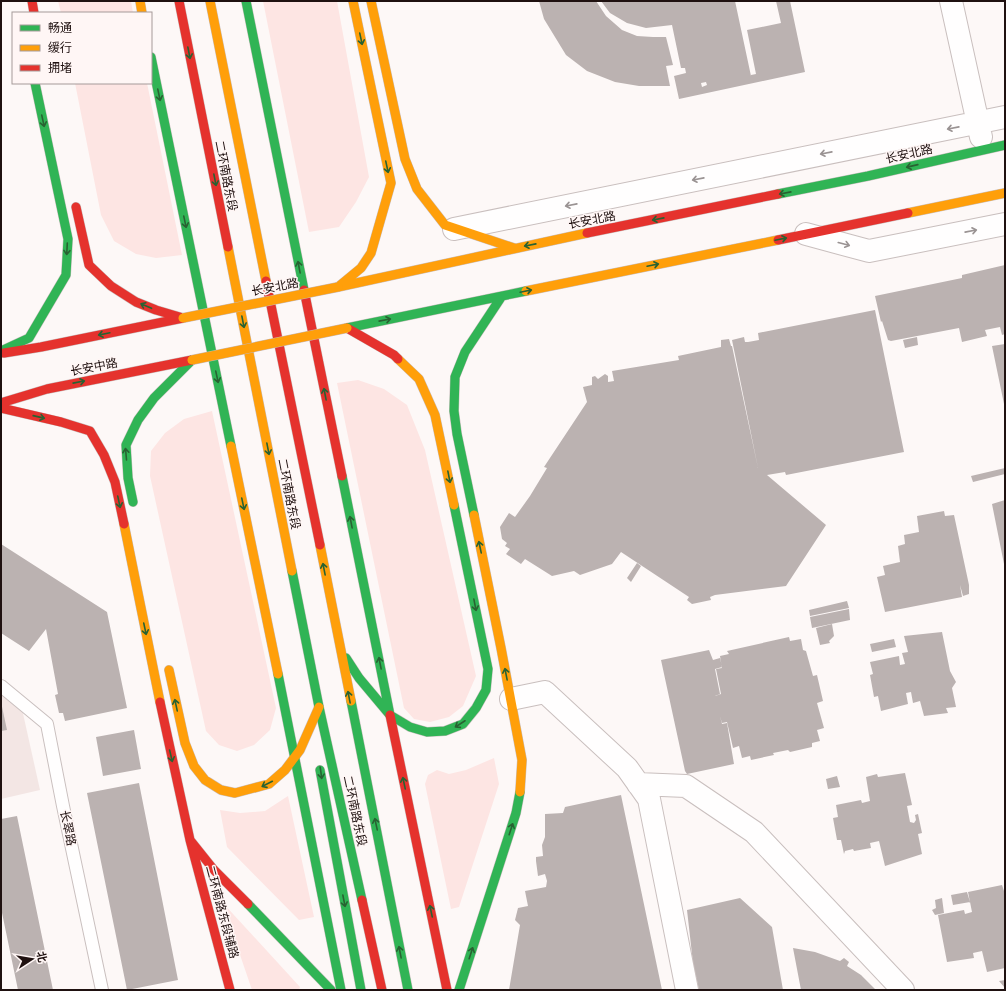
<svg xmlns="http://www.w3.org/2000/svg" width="1006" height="991" font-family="Inter,'Noto Sans SC',sans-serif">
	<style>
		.built { fill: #f3e6e4 }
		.green { fill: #fde5e3 }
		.building { fill: #bbb2b1; fill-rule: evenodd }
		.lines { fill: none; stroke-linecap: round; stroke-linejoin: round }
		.lane-casing { stroke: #c9bfbe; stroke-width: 14 }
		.street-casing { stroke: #c9bfbe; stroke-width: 24 }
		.fast-casing { stroke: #c9bfbe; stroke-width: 10 }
		.slow-casing { stroke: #c9bfbe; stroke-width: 10 }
		.jam-casing { stroke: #c9bfbe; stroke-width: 10 }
		.lane { stroke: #fffefe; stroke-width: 12 }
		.street { stroke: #fffefe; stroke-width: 22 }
		.fast { stroke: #30b455; stroke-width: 9 }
		.slow { stroke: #ff9f0a; stroke-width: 9 }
		.jam { stroke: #e5322d; stroke-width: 9 }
		.slow-bridge-casing { stroke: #c5b7b6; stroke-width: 10; stroke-linecap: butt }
		.slow-bridge { stroke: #ff9f0a; stroke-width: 9 }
		.oneway { stroke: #286232 }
		.oneway2 { stroke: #9a9393 }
		.labels { text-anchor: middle; stroke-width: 3; stroke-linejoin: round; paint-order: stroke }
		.street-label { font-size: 12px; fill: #1f1110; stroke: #fff6f5 }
	</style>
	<rect width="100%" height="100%" fill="#fdf8f7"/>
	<path class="built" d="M 1,692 L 22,709 L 40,790 L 1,799 Z"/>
	<path class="green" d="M 58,1 L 131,1 L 133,13 L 61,13 Z
		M 263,1 L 337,1 L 369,177 L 356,202 L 339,227 L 309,232 Z
		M 75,83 L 147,83 L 182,255 L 156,258 L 136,254 L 114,241 L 101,215 Z
		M 358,380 L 384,389 L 407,405 L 425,450 L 476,676 L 463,706 L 449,717 L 430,722 L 414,719 L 404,708 L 337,383 Z
		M 212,411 L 276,708 L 270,730 L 254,745 L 237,751 L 219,745 L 206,731 L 150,476 L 151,451 L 165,433 L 184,419 Z
		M 494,758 L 499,784 L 459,907 L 451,909 L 425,784 L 428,775 L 437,770 L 449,774 L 466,770 Z
		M 288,796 L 314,917 L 299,920 L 227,847 L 220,810 L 240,813 L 265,811 Z
		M 222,902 L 300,987 L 299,990 L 252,990 Z"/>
	<path class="building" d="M 539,1 L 596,1 L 606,16 L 622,30 L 637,36 L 653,37 L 666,37 L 673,65 L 666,66 L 670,86 L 639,86 L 615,82 L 587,71 L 566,55 L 544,19 Z
		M 601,1 L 735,1 L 751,76 L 751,75 L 756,74 L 747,30 L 781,23 L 776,1 L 790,1 L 805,72 L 679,99 L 674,76 L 686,73 L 685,68 L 681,68 L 672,25 L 646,28 L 627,23 L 610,13 ZM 706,82 L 707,85 L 702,87 L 701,83 Z
		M 1005,265 L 1005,334 L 1002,335 L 1000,327 L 985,330 L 987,336 L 962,342 L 959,328 L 891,341 L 888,340 L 882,321 L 881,322 L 875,296 L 962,278 L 962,275 Z
		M 875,310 L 904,452 L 786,475 L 785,472 L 767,475 L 826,525 L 786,586 L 715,595 L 710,597 L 711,600 L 692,604 L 687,600 L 689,597 L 621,552 L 612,564 L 580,575 L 574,571 L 552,576 L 525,559 L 521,564 L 506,554 L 510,549 L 505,546 L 507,543 L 502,539 L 500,527 L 509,513 L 515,517 L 530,496 L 547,468 L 544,467 L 587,402 L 583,387 L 592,385 L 592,377 L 595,376 L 598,379 L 605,374 L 608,376 L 608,382 L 614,381 L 612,371 L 679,360 L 678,356 L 721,347 L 721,340 L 729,339 L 731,346 L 732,346 L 758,468 L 732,340 L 744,337 L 745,342 L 748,342 L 759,340 L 758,333 Z
		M 917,337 L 918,345 L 905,348 L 903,340 Z
		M 1005,344 L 1005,404 L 1004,404 L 992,346 Z
		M 1005,468 L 1005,474 L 973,482 L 971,476 Z
		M 1005,500 L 1005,564 L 1004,564 L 992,504 Z
		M 944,511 L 945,516 L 954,515 L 969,585 L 969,594 L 963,596 L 960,585 L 962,597 L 885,612 L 877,577 L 885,575 L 883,566 L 900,562 L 898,546 L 905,544 L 904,535 L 919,532 L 917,516 Z
		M 1,544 L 107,612 L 127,708 L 65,721 L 63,713 L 59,713 L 55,695 L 58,694 L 46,629 L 29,651 L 1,633 Z
		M 637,563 L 641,566 L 631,582 L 627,578 Z
		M 847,601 L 849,608 L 810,616 L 809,610 Z
		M 849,609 L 850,620 L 812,628 L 810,617 Z
		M 832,624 L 834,636 L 829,641 L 830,643 L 820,645 L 816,628 Z
		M 942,632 L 950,671 L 956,682 L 952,688 L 956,707 L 946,708 L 948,713 L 924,716 L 920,701 L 913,703 L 911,692 L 906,693 L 908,704 L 881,711 L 878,696 L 874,697 L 870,675 L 873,674 L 870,662 L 899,656 L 900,665 L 905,664 L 902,653 L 908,652 L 904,636 Z
		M 789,637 L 790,641 L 801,639 L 803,650 L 806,651 L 813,676 L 817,675 L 823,701 L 817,703 L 824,728 L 817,730 L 820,741 L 812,743 L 812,747 L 790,752 L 788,750 L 773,753 L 774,755 L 751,760 L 750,756 L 742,758 L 739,746 L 733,748 L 727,722 L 722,723 L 720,716 L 722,724 L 727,723 L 734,764 L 687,774 L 685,771 L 661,660 L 709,650 L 713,660 L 720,658 L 722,667 L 715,669 L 720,694 L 715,696 L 721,694 L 716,669 L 722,668 L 720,656 L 729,654 L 727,651 Z
		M 894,639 L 896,647 L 872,652 L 870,644 Z
		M 1,702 L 7,730 L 1,731 Z
		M 134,730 L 141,769 L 103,776 L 96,737 Z
		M 905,773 L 912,805 L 907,806 L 910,822 L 914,823 L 916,820 L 915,815 L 918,814 L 922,833 L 918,834 L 922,854 L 885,866 L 879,841 L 870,843 L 871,848 L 854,851 L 853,849 L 845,851 L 844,854 L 841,840 L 837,840 L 833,818 L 838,817 L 836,805 L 861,800 L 862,803 L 870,801 L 866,777 L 877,774 L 878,777 Z
		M 837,776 L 840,787 L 828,789 L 826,779 Z
		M 139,783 L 178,980 L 127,990 L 87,793 Z
		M 621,795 L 662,990 L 509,990 L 520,925 L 515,920 L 518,908 L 528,906 L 525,891 L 546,887 L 547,881 L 545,874 L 538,876 L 536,861 L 536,857 L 543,856 L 542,845 L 545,837 L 545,814 L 563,813 L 565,807 Z
		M 17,816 L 53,990 L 18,990 L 1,908 L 1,819 Z
		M 1002,885 L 1005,894 L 1005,968 L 987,972 L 982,951 L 973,953 L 974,958 L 947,962 L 938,915 L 964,910 L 965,914 L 972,912 L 968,892 Z
		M 967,892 L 970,902 L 953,905 L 951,895 Z
		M 740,898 L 772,927 L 783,990 L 699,990 L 693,963 L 687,910 Z
		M 942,898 L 944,913 L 935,915 L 932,910 L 936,908 L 935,900 Z
		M 793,948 L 815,952 L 840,961 L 844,958 L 849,962 L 847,966 L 861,975 L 876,990 L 801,990 Z
		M 1005,980 L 1005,988 L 999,981 Z"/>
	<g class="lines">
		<g class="lane-casing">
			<path id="lane" d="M 1,686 L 47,724 L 63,806 L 102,990"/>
		</g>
		<g class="street-casing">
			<path id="street" d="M 951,1 L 981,137
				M 454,229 L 1005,117
				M 806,234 L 869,251 L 1005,224
				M 511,699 L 545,692 L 627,768 L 649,799 L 687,990
				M 638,784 L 686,786 L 754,832 L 903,990"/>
		</g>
		<g class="fast-casing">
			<path id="fast" d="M 246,1 L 304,290
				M 151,57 L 231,446
				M 778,194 L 868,176 L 1005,145
				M 347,328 L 526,291
				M 1,351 L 29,338 L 66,275 L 68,239 L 35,83
				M 342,476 L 390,715
				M 133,502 L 128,478 L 126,445 L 138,420 L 154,398 L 192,360
				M 474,515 L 457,434 L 454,411 L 455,377 L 465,352 L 502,296
				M 292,571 L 319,707 L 362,900
				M 346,658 L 359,678 L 390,715 L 410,727 L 427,732 L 445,731 L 463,724 L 476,708 L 486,690 L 488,669 L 454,505
				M 278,674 L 341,990
				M 351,701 L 408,990
				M 320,770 L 361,990
				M 248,904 L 331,990
				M 459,990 L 516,813 L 520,792"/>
		</g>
		<g class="slow-casing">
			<path id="slow" d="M 140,1 L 142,13
				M 210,1 L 266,281
				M 371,1 L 405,159 L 417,189 L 445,225 L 514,248
				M 908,213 L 1005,193
				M 228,247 L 292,571
				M 338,287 L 587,233
				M 338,287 L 361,268 L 371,253 L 391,183 L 353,1
				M 526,291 L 778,240
				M 398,359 L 419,379 L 435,415 L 454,505
				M 231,446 L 278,674
				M 474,515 L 501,648 L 522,760 L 520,792
				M 124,524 L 160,702
				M 320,545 L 351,701
				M 169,670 L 185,743 L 194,766 L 205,780 L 221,790 L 235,793 L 269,784 L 285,770 L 300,750 L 319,707"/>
		</g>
		<g class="jam-casing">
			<path id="jam" d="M 32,1 L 34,13
				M 179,1 L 228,247
				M 76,207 L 89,265 L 111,286 L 136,302 L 156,310 L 183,318
				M 587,233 L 778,194
				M 778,240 L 908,213
				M 266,281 L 320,545
				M 304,290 L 342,476
				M 347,328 L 394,355 L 398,359
				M 4,353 L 41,347 L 183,318
				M 1,403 L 47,389 L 192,360
				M 1,408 L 61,422 L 90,431 L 104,455 L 115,482 L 124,524
				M 160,702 L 190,840 L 214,870 L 248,904
				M 390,715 L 447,990
				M 190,840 L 230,990
				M 362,900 L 382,990"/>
		</g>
		<use href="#lane" class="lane"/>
		<use href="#street" class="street"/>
		<use href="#fast" class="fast"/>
		<use href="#slow" class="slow"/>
		<use href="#jam" class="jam"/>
		<g class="slow-bridge-casing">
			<path id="slow-bridge" d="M 183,318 L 338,287
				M 192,360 L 347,328"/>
		</g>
		<use href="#slow-bridge" class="slow-bridge"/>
	</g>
	<defs><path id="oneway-shaft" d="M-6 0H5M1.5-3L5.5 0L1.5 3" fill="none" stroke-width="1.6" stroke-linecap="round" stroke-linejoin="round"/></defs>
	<g class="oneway">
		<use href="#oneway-shaft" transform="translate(361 39) rotate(78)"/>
		<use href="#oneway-shaft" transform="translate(189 53) rotate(79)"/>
		<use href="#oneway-shaft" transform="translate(159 95) rotate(78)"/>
		<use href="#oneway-shaft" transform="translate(43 121) rotate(78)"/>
		<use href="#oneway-shaft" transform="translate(912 166) rotate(167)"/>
		<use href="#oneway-shaft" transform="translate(387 167) rotate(78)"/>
		<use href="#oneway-shaft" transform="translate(215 180) rotate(79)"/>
		<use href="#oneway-shaft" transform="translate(785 193) rotate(169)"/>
		<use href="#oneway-shaft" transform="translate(658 219) rotate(169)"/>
		<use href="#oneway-shaft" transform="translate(185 222) rotate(78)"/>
		<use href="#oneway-shaft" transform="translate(781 239) rotate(-12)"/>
		<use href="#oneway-shaft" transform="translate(530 245) rotate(169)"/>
		<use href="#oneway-shaft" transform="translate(67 249) rotate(93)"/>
		<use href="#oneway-shaft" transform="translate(653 265) rotate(-12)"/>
		<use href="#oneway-shaft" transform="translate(299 267) rotate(-101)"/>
		<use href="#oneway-shaft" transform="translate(526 291) rotate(-12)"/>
		<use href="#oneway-shaft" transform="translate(146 306) rotate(-157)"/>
		<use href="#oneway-shaft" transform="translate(385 320) rotate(-11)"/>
		<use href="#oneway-shaft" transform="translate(243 322) rotate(79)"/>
		<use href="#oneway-shaft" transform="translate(104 334) rotate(168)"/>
		<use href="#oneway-shaft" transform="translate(217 377) rotate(78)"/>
		<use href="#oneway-shaft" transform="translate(79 382) rotate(-11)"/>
		<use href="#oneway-shaft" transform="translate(325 394) rotate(-101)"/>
		<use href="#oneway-shaft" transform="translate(39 417) rotate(13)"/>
		<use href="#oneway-shaft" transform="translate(268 449) rotate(79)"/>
		<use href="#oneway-shaft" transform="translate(126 454) rotate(-95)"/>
		<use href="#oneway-shaft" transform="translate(449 477) rotate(79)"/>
		<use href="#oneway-shaft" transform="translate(119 502) rotate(78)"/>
		<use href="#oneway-shaft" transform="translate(243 504) rotate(78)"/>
		<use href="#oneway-shaft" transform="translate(351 522) rotate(-101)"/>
		<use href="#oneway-shaft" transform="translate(480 547) rotate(-102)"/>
		<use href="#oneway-shaft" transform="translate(324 569) rotate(-101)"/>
		<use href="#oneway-shaft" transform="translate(475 605) rotate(79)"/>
		<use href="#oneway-shaft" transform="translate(145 629) rotate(78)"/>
		<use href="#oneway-shaft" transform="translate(380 663) rotate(-101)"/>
		<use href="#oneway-shaft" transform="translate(506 674) rotate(-101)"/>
		<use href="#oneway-shaft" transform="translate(349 697) rotate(-101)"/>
		<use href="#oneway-shaft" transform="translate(176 705) rotate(-102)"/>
		<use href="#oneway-shaft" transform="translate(460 724) rotate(147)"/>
		<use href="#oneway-shaft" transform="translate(171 756) rotate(77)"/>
		<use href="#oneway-shaft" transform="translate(321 773) rotate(82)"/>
		<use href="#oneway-shaft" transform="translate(404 783) rotate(-102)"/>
		<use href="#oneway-shaft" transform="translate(267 784) rotate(153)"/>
		<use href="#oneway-shaft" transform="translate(376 824) rotate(-102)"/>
		<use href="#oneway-shaft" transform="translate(511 829) rotate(-72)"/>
		<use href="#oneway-shaft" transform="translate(344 901) rotate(79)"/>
		<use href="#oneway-shaft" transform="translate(431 911) rotate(-102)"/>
		<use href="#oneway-shaft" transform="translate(400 952) rotate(-101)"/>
		<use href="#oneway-shaft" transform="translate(471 953) rotate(-72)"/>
	</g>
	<g class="oneway2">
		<use href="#oneway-shaft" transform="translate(953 128) rotate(169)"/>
		<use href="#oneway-shaft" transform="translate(826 153) rotate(169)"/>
		<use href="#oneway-shaft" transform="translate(698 179) rotate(169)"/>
		<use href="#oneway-shaft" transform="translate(571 205) rotate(169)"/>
		<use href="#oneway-shaft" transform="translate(971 231) rotate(-11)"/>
		<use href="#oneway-shaft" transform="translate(844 244) rotate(15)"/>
	</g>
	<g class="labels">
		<g class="street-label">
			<text transform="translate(909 154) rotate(-13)" y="4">长安北路</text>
			<text transform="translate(226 176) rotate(79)" y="4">二环南路东段</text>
			<text transform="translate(592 220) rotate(-11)" y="4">长安北路</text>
			<text transform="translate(275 287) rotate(-11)" y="4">长安北路</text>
			<text transform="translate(94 367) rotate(-11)" y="4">长安中路</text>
			<text transform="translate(289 494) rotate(79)" y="4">二环南路东段</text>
			<text transform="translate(355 811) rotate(78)" y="4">二环南路东段</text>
			<text transform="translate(68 828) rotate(78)" y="4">长翠路</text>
			<text transform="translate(222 912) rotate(75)" y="4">二环南路东段辅路</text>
		</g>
	</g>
	<rect width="1006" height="991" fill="none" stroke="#1f1110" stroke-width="4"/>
	<rect x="12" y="12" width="140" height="72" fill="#fff6f5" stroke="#a59a99"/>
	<rect x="20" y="25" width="20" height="6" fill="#30b455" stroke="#a59a99"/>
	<text x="48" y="32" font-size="12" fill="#1f1110">畅通</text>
	<rect x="20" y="45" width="20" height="6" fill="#ff9f0a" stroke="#a59a99"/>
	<text x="48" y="52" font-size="12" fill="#1f1110">缓行</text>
	<rect x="20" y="65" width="20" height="6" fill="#e5322d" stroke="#a59a99"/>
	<text x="48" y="72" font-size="12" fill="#1f1110">拥堵</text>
	<g transform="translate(32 959) rotate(78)" stroke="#fff6f5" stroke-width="3" paint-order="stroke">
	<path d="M0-3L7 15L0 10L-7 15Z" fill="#1f1110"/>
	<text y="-6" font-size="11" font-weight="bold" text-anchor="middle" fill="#1f1110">北</text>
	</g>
</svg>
